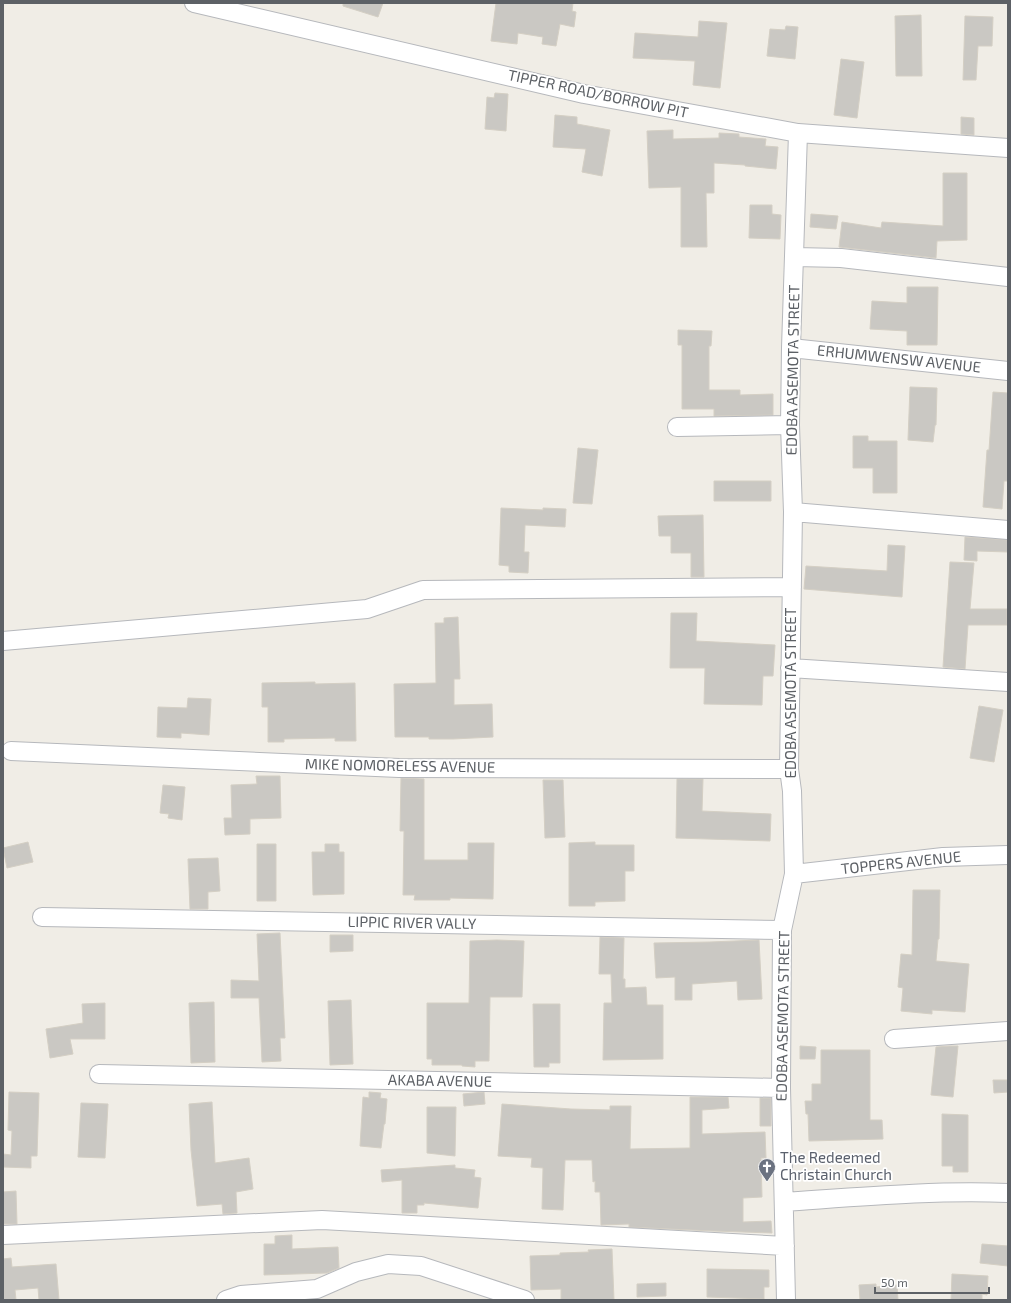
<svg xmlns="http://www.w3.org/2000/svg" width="1011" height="1303" font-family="'Exo 2',sans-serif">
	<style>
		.building { fill: #cac8c3; stroke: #d4cfc4 }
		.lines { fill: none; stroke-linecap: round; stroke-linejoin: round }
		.minor-casing { stroke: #b6b8bc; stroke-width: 20 }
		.minor { stroke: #fff; stroke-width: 18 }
		.labels { text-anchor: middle; stroke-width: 3.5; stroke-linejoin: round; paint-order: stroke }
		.street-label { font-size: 15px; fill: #5d6166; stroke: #fff }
		.worship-label { font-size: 15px; fill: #5b616d; stroke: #fff; text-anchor: start }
	</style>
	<rect width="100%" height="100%" fill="#f0ede6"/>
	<path class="building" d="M 343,3 L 383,3 L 378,17 L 343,6 Z
		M 496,3 L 573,3 L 572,11 L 576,12 L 574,27 L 560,24 L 556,46 L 542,44 L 543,37 L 518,33 L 517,44 L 491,41 Z
		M 921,15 L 922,76 L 896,76 L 895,16 Z
		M 965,16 L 993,17 L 992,46 L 978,46 L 976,80 L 963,80 Z
		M 699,21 L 727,23 L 720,88 L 693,85 L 695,61 L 633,58 L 635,33 L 698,37 Z
		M 786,26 L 798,27 L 795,59 L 767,56 L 770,29 L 785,30 Z
		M 841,59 L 864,62 L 857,118 L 834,115 Z
		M 495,93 L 508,94 L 506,131 L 485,129 L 487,97 L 494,98 Z
		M 555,115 L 577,117 L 577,124 L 610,130 L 602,176 L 582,172 L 586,149 L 553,147 Z
		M 961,117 L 974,118 L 974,135 L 961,134 Z
		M 673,130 L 673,139 L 719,138 L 719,133 L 739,134 L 739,137 L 766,139 L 765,146 L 778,147 L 776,169 L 745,166 L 745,165 L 714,163 L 714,193 L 706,193 L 707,247 L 681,247 L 681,187 L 649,188 L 647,131 Z
		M 943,173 L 967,173 L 967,240 L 937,241 L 936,258 L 839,247 L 842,222 L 881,228 L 882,222 L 943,226 Z
		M 750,205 L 772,205 L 772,214 L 781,215 L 780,239 L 749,238 Z
		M 811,214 L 838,216 L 836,229 L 810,227 Z
		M 907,287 L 938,287 L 937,345 L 907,345 L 907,331 L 870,329 L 872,301 L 907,303 Z
		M 678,330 L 712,331 L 711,346 L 709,346 L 709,390 L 740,390 L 740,395 L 773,394 L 773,415 L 714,416 L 714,409 L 682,409 L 682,345 L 678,345 Z
		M 910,387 L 937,388 L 936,425 L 935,425 L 933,442 L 908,440 Z
		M 993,392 L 1008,393 L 1008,481 L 1004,481 L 1002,509 L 983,507 L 987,450 L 989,450 Z
		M 853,436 L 868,436 L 868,441 L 897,441 L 897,493 L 873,493 L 873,468 L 853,468 Z
		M 578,448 L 598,450 L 592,504 L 573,503 Z
		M 714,481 L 771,481 L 771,501 L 714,501 Z
		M 501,508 L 543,510 L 543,508 L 566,509 L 565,527 L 525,525 L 524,552 L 529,552 L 528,573 L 509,572 L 509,566 L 499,565 Z
		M 703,515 L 704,577 L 691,577 L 691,553 L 671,553 L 671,536 L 659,536 L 658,516 Z
		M 965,537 L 1008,540 L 1008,552 L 977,551 L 977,561 L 964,560 Z
		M 888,545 L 905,546 L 902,597 L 804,589 L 806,566 L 887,571 Z
		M 950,562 L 974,563 L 970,609 L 1007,609 L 1007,625 L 968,625 L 965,669 L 943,667 Z
		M 671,613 L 697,613 L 696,641 L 775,645 L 773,676 L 763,676 L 762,705 L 704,704 L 705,668 L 670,668 Z
		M 458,617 L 460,679 L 454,679 L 454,705 L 492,704 L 493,737 L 453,739 L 429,739 L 429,737 L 395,737 L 394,684 L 436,683 L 435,623 L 444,623 L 444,618 Z
		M 315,682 L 315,684 L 355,683 L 356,741 L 335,741 L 335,738 L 284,739 L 284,742 L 268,742 L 268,707 L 262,707 L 262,683 Z
		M 188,698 L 211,699 L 209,735 L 181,733 L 181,738 L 157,737 L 158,707 L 187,708 Z
		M 979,706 L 1003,710 L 994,762 L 970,758 Z
		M 256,776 L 280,776 L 281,818 L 250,819 L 250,834 L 225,835 L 224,818 L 232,818 L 231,785 L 257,784 Z
		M 401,778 L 424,779 L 424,860 L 468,860 L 468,843 L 494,843 L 493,899 L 450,898 L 450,900 L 414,900 L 415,895 L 403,895 L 404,831 L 400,831 Z
		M 677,779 L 703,779 L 702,811 L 771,814 L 770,841 L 676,838 Z
		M 543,780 L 563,780 L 565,837 L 545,838 Z
		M 163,785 L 185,787 L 182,820 L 168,818 L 169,814 L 160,813 Z
		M 28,842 L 33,862 L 7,868 L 3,848 Z
		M 595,842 L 595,845 L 634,845 L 634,871 L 625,871 L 625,901 L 595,902 L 595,906 L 569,906 L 569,843 Z
		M 257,844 L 276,844 L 276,901 L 257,901 Z
		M 325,844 L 339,844 L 339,852 L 344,852 L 344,894 L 313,895 L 312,852 L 325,852 Z
		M 218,858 L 220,891 L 208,892 L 208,909 L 190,909 L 188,859 Z
		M 913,890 L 940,890 L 939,939 L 938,939 L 936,961 L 969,964 L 965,1012 L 932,1010 L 932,1014 L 901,1011 L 903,988 L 898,987 L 901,954 L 912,955 Z
		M 280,933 L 285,1038 L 280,1038 L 281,1061 L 262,1062 L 259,998 L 231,998 L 231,980 L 259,981 L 257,934 Z
		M 330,935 L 353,935 L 353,951 L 330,952 Z
		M 600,937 L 624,938 L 623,979 L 625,979 L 625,988 L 646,987 L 647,1005 L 663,1005 L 663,1059 L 603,1060 L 604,1003 L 612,1003 L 611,974 L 599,974 Z
		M 497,940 L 524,941 L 522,997 L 490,997 L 489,1061 L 475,1061 L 475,1067 L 462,1066 L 462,1065 L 432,1065 L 432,1059 L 427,1059 L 427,1003 L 469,1003 L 470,941 Z
		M 759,940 L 762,999 L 738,1000 L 737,981 L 692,984 L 692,1000 L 675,1000 L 675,977 L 656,978 L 654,943 L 710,942 Z
		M 351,1000 L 353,1064 L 330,1065 L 328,1001 Z
		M 214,1002 L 215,1062 L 191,1063 L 189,1003 Z
		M 105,1003 L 105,1039 L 70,1039 L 73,1054 L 50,1058 L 46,1029 L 83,1023 L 82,1004 Z
		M 533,1004 L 560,1004 L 560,1063 L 549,1063 L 549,1067 L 534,1067 Z
		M 800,1046 L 816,1047 L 815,1059 L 800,1059 Z
		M 950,1046 L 958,1046 L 953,1097 L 931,1095 L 936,1047 Z
		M 821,1050 L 870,1050 L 870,1120 L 882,1120 L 883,1139 L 809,1141 L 808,1114 L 806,1114 L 805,1101 L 812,1101 L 812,1084 L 821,1084 Z
		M 993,1080 L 1008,1080 L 1008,1092 L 994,1093 Z
		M 9,1092 L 39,1093 L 37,1156 L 31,1156 L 31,1168 L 3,1167 L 3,1154 L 11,1155 L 12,1131 L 8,1130 Z
		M 369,1092 L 381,1093 L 380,1098 L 387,1099 L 385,1124 L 384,1124 L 381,1148 L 360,1146 L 363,1097 L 369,1098 Z
		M 484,1092 L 485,1104 L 464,1106 L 463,1094 Z
		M 690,1097 L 728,1097 L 729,1108 L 702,1110 L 702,1134 L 765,1132 L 766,1158 L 761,1158 L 762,1197 L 743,1198 L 743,1222 L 771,1221 L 772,1233 L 713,1231 L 629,1227 L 629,1224 L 601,1225 L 600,1192 L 595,1192 L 595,1181 L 593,1182 L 592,1160 L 565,1160 L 563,1210 L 542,1209 L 543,1168 L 531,1167 L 532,1158 L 498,1156 L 502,1104 L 571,1109 L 610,1110 L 610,1106 L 631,1106 L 630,1149 L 690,1148 Z
		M 760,1098 L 771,1098 L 771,1126 L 760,1126 Z
		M 212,1102 L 215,1163 L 249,1158 L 253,1189 L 236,1192 L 237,1213 L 223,1214 L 222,1204 L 197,1206 L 191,1150 L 189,1104 Z
		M 81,1103 L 108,1104 L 105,1158 L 78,1157 Z
		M 427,1107 L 456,1107 L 455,1156 L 427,1153 Z
		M 942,1114 L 968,1115 L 968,1172 L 953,1172 L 953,1166 L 942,1166 Z
		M 455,1165 L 455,1168 L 475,1170 L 474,1177 L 481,1178 L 478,1208 L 424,1203 L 424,1205 L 417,1205 L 417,1213 L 402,1213 L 402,1180 L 382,1182 L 381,1170 Z
		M 16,1191 L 17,1224 L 3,1224 L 3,1192 Z
		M 292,1235 L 292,1249 L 338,1247 L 339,1268 L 327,1273 L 264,1275 L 264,1244 L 275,1244 L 275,1236 Z
		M 982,1244 L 1008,1246 L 1008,1266 L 980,1263 Z
		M 612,1249 L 614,1300 L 561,1300 L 561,1289 L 531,1290 L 530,1256 L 560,1255 L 560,1253 L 589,1252 L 588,1250 Z
		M 11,1258 L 12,1267 L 56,1264 L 59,1300 L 39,1300 L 38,1288 L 15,1290 L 16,1300 L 3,1300 L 3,1259 Z
		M 707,1269 L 769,1270 L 769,1287 L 764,1287 L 764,1299 L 707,1297 Z
		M 952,1274 L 988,1276 L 987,1295 L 982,1294 L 982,1300 L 951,1300 Z
		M 666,1283 L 666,1296 L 637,1297 L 637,1284 Z
		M 876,1284 L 876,1287 L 897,1285 L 898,1300 L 860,1300 L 859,1285 Z"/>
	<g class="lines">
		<g class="minor-casing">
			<path id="minor" d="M 194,3 L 584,94 L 798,133 L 1008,148
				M 795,257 L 841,258 L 1008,277
				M 791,348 L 1008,371
				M 677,427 L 790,425
				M 793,512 L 1008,530
				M 3,641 L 367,609 L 423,590 L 792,587
				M 790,668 L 1008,682
				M 11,751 L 399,768 L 789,769
				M 794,874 L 943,857 L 1008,855
				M 42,917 L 782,930
				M 894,1039 L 1008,1031
				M 99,1074 L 781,1088
				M 784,1202 C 858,1197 934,1190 1008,1193
				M 3,1235 L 322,1220 L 785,1246
				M 226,1300 L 241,1295 L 317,1289 L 356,1272 L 388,1264 L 421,1266 L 525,1300
				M 786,1300 L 781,1088 L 782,930 L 794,874 L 792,791 L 789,769 L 793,512 L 790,425 L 791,348 L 798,133"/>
		</g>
		<use href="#minor" class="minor"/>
	</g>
	<defs>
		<g id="church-pin" transform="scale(0.9)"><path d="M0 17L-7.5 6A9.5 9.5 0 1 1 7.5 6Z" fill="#6b7280" stroke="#fff"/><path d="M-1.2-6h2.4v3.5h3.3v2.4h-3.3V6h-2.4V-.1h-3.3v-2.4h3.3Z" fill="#fff"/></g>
	</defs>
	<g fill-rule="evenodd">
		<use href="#church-pin" x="767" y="1167"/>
	</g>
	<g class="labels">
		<g class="street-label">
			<text transform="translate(598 94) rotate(12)" y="5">TIPPER ROAD/BORROW PIT</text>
			<text transform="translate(899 359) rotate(6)" y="5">ERHUMWENSW AVENUE</text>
			<text transform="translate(793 370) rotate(-89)" y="5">EDOBA ASEMOTA STREET</text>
			<text transform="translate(791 693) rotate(-90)" y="5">EDOBA ASEMOTA STREET</text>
			<text transform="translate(400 766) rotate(1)" y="5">MIKE NOMORELESS AVENUE</text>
			<text transform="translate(901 863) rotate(-6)" y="5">TOPPERS AVENUE</text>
			<text transform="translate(412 923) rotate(1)" y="5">LIPPIC RIVER VALLY</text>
			<text transform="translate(783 1016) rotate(-89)" y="5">EDOBA ASEMOTA STREET</text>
			<text transform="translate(440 1081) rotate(1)" y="5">AKABA AVENUE</text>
		</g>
		<g class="worship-label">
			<text x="780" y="1163">The Redeemed<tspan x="780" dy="17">Christain Church</tspan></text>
		</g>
	</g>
	<rect width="1011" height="1303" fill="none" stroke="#5d6166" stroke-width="8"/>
	<path d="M875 1287v6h114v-6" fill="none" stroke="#5d6166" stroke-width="2"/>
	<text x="881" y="1287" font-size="12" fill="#5d6166" stroke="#ffffff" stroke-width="3" paint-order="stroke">50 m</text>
</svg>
